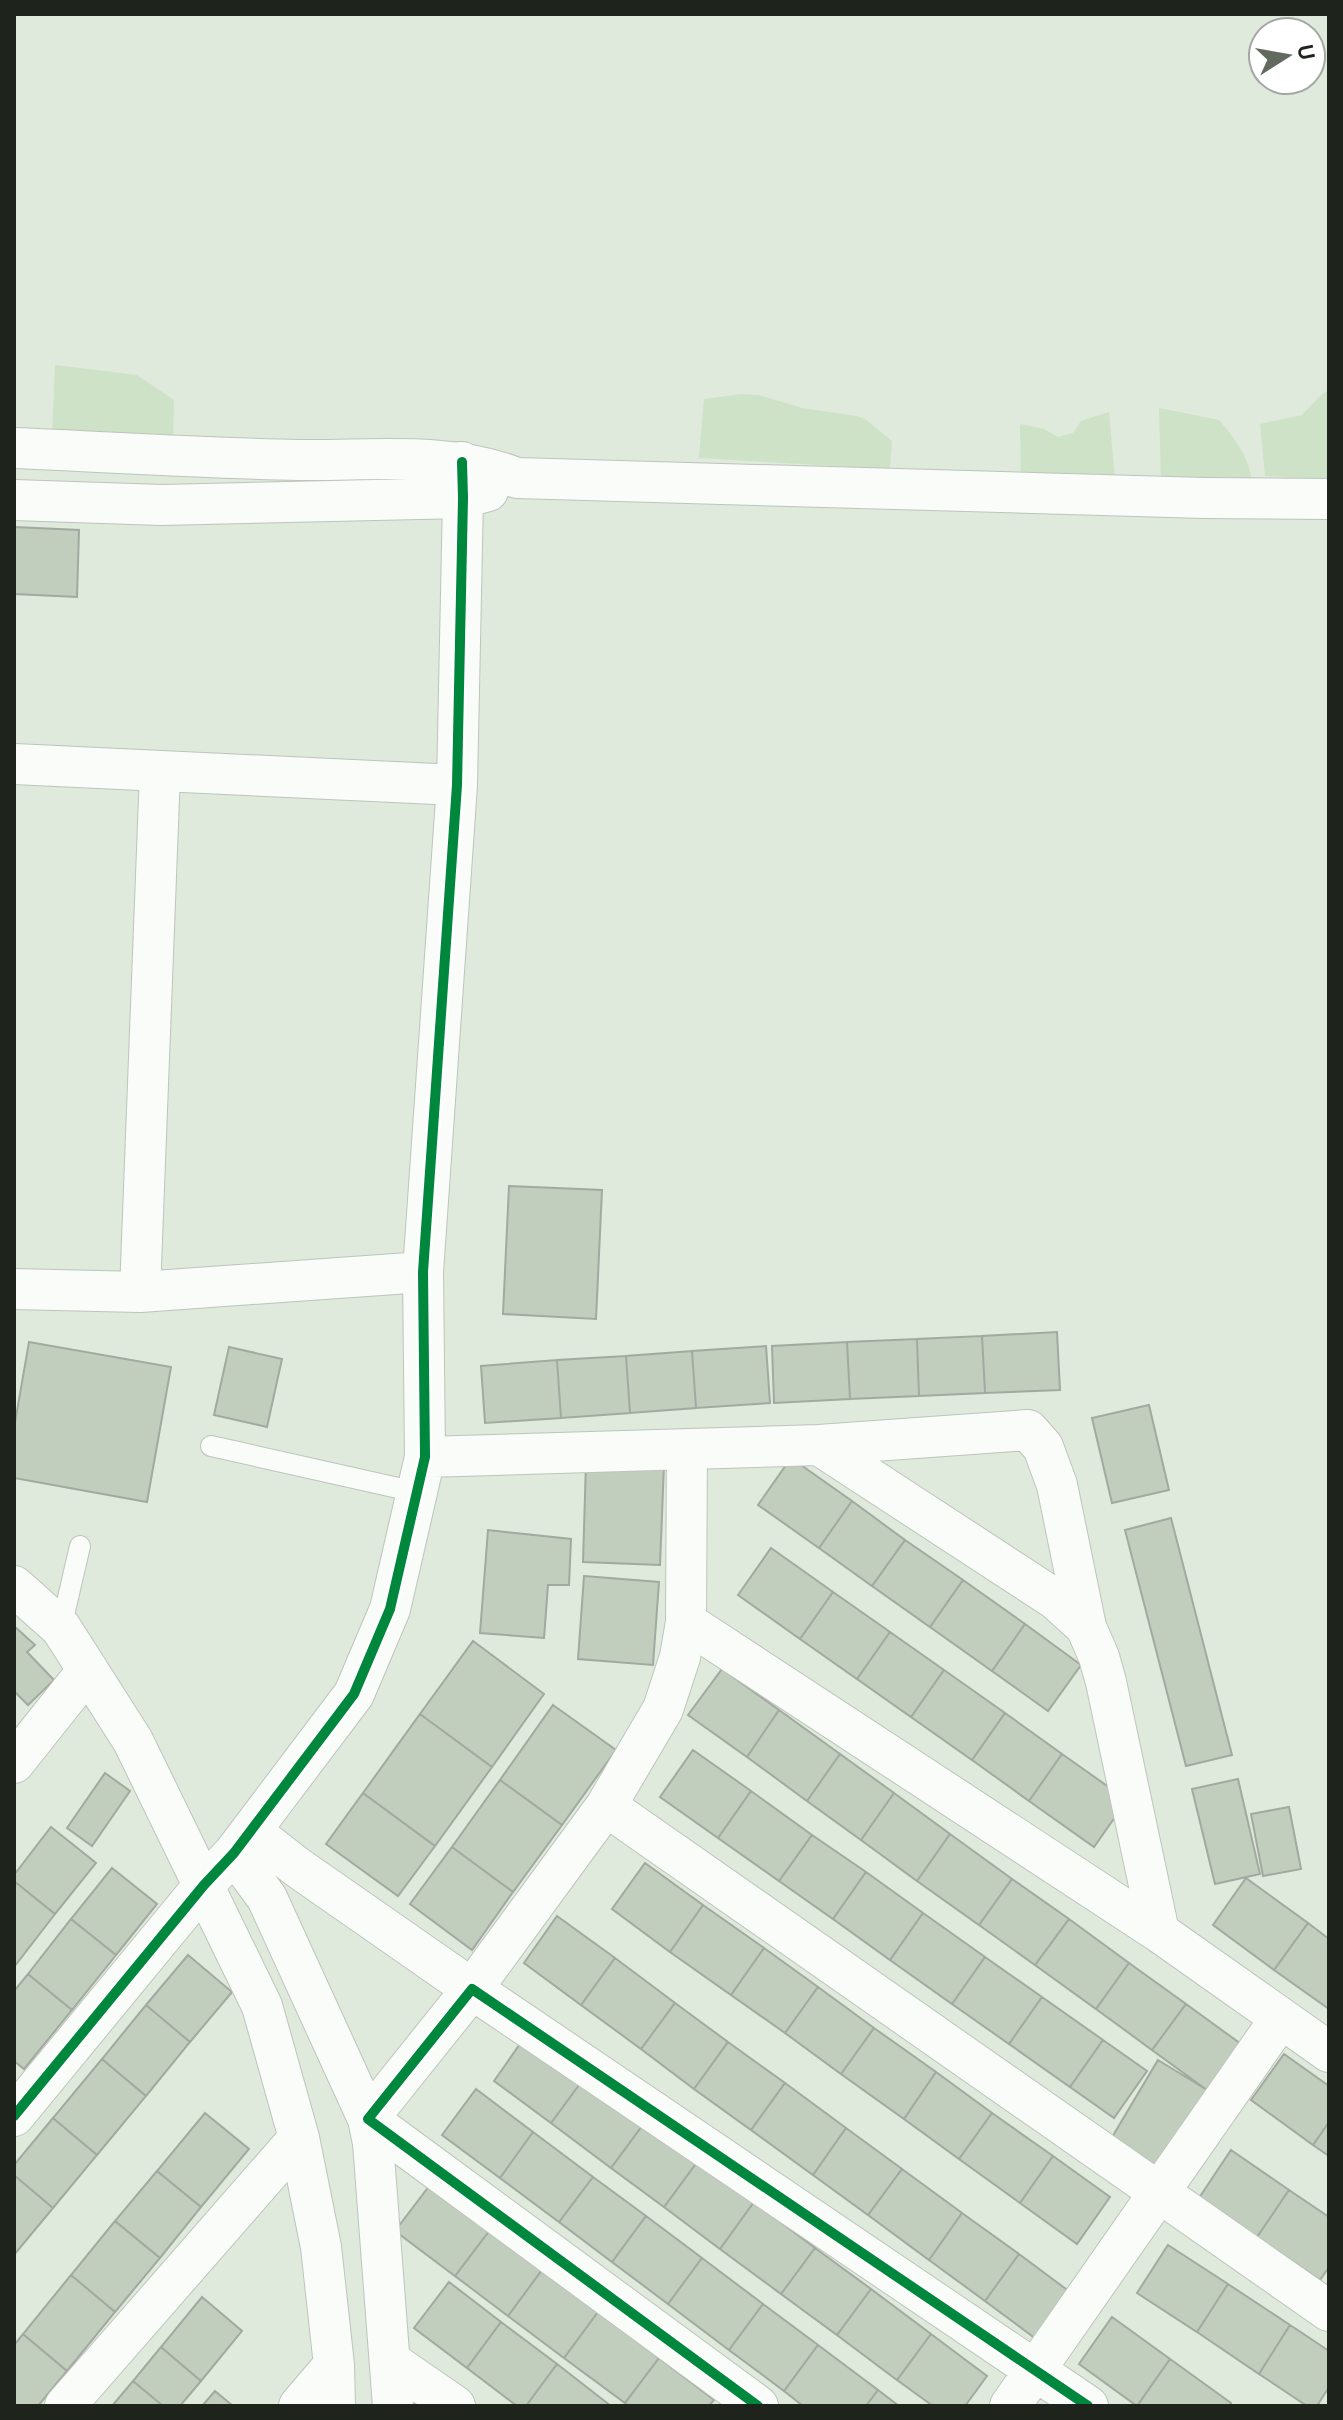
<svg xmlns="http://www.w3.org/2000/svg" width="1343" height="2420" font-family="'DM Sans',sans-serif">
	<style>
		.green { fill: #cde2c7 }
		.building { fill: #c1cebe; stroke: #a2a9a0; stroke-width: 2 }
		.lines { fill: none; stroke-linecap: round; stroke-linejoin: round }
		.service-casing { stroke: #bdc5bb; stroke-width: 22 }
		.minor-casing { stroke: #bdc5bb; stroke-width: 42 }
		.service { stroke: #fafcfa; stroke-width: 20 }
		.minor { stroke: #fafcfa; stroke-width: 40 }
		.cycleway-casing { stroke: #fff; stroke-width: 15 }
		.cycleway { stroke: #00873e; stroke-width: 10 }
	</style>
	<rect width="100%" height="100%" fill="#dfe9dc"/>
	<path class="green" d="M 55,365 L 137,375 L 174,400 L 173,442 L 52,438 Z
		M 1329,390 L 1329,480 L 1265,476 L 1260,424 L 1302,415 L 1322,394 Z
		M 741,394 L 759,395 L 802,408 L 856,416 L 865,419 L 892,441 L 890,469 L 699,458 L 704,399 Z
		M 1159,408 L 1219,420 C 1235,439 1249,456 1252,482 L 1161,481 Z
		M 1109,412 L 1115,481 L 1021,479 L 1020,424 L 1044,429 L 1058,437 L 1073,433 L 1081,421 Z"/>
	<path class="building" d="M 14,527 L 79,530 L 77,597 L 14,594 Z
		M 509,1186 L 602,1190 L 596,1319 L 503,1314 Z
		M 1057,1332 L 1060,1390 L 985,1393 L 982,1336 Z
		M 982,1336 L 985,1393 L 919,1396 L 917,1339 Z
		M 917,1339 L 919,1396 L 850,1399 L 847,1342 Z
		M 29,1342 L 171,1367 L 147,1502 L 14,1478 L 14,1428 Z
		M 847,1342 L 850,1399 L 774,1403 L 772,1346 Z
		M 766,1346 L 770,1403 L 696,1408 L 692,1351 Z
		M 229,1347 L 282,1359 L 267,1427 L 214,1415 Z
		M 692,1351 L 696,1408 L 630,1413 L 626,1356 Z
		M 626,1356 L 630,1413 L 561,1418 L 557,1360 Z
		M 557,1360 L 561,1418 L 485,1423 L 481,1366 Z
		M 1149,1405 L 1169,1490 L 1112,1503 L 1092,1418 Z
		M 791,1458 L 852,1501 L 819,1548 L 758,1505 Z
		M 586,1462 L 664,1465 L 660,1565 L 583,1562 Z
		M 852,1501 L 905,1540 L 872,1586 L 819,1548 Z
		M 1171,1518 L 1232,1755 L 1186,1766 L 1125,1530 Z
		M 488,1530 L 571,1539 L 569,1585 L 548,1585 L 544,1638 L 480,1633 Z
		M 905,1540 L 963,1580 L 930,1627 L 872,1586 Z
		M 771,1548 L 833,1592 L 800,1639 L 738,1595 Z
		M 584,1576 L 659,1582 L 653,1665 L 578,1659 Z
		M 963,1580 L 1025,1624 L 992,1671 L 930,1627 Z
		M 833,1592 L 890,1632 L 857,1679 L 800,1639 Z
		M 1025,1624 L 1081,1665 L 1048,1711 L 992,1671 Z
		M 14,1626 L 35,1645 L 27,1652 L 54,1680 L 28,1705 L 14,1691 Z
		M 890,1632 L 944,1670 L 911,1717 L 857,1679 Z
		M 473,1641 L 544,1694 L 492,1767 L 420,1714 Z
		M 722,1669 L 779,1710 L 747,1757 L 688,1715 Z
		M 944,1670 L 1005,1713 L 972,1760 L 911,1717 Z
		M 553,1705 L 616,1750 L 562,1825 L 500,1780 Z
		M 779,1710 L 840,1754 L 807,1801 L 747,1757 Z
		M 1005,1713 L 1062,1754 L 1029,1801 L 972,1760 Z
		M 420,1714 L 492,1767 L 435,1846 L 363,1793 Z
		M 693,1750 L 751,1791 L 718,1838 L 660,1797 Z
		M 840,1754 L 894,1793 L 861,1840 L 807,1801 Z
		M 1062,1754 L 1127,1800 L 1094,1847 L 1029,1801 Z
		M 105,1773 L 130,1791 L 92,1846 L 67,1828 Z
		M 1238,1779 L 1260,1874 L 1215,1884 L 1192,1789 Z
		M 500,1780 L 562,1825 L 513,1892 L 452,1847 Z
		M 751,1791 L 812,1835 L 779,1881 L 718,1838 Z
		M 363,1793 L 435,1846 L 398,1896 L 326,1844 Z
		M 894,1793 L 950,1834 L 917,1881 L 861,1840 Z
		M 1289,1807 L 1301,1869 L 1263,1876 L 1251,1814 Z
		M 51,1827 L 96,1863 L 55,1914 L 14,1881 L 14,1875 Z
		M 950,1834 L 1012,1879 L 979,1925 L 917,1881 Z
		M 812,1835 L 866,1872 L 833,1919 L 779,1881 Z
		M 452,1847 L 513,1892 L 472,1950 L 410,1904 Z
		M 645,1863 L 703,1905 L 670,1952 L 612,1909 Z
		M 112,1868 L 157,1904 L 116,1955 L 71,1919 Z
		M 866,1872 L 923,1913 L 890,1960 L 833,1919 Z
		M 1246,1878 L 1308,1923 L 1274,1970 L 1213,1925 Z
		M 1012,1879 L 1069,1919 L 1035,1965 L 979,1925 Z
		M 14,1881 L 55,1914 L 14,1967 Z
		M 703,1905 L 764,1948 L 731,1995 L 670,1952 Z
		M 923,1913 L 985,1957 L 952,2004 L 890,1960 Z
		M 557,1916 L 615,1958 L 581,2005 L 524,1963 Z
		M 71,1919 L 116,1955 L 72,2010 L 28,1974 Z
		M 1069,1919 L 1129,1963 L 1096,2009 L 1035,1965 Z
		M 1308,1923 L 1329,1939 L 1329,2009 L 1274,1970 Z
		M 764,1948 L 818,1987 L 785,2033 L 731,1995 Z
		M 188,1955 L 232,1992 L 190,2042 L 146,2005 Z
		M 985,1957 L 1042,1997 L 1009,2044 L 952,2004 Z
		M 615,1958 L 675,2003 L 641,2049 L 581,2005 Z
		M 1129,1963 L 1186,2004 L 1152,2050 L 1096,2009 Z
		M 28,1974 L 72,2010 L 24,2069 L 14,2061 L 14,1991 Z
		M 818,1987 L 874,2028 L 841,2074 L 785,2033 Z
		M 1042,1997 L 1103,2040 L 1070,2087 L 1009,2044 Z
		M 675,2003 L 728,2042 L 694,2089 L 641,2049 Z
		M 1186,2004 L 1241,2044 L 1207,2090 L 1152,2050 Z
		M 146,2005 L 190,2042 L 146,2096 L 102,2059 Z
		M 874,2028 L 936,2072 L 904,2119 L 841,2074 Z
		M 527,2034 L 585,2077 L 551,2123 L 494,2081 Z
		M 1103,2040 L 1147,2071 L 1114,2118 L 1070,2087 Z
		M 728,2042 L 785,2083 L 751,2130 L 694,2089 Z
		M 1284,2054 L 1329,2086 L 1329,2122 L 1313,2145 L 1251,2100 Z
		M 102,2059 L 146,2096 L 97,2155 L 53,2118 Z
		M 1158,2060 L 1207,2090 L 1160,2169 L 1111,2139 Z
		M 936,2072 L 992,2113 L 959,2159 L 904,2119 Z
		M 585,2077 L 645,2122 L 611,2168 L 551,2123 Z
		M 785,2083 L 846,2128 L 813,2175 L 751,2130 Z
		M 476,2089 L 533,2132 L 500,2178 L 442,2135 Z
		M 205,2113 L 249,2149 L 201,2207 L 157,2171 Z
		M 992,2113 L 1053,2156 L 1020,2203 L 959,2159 Z
		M 53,2118 L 97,2155 L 53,2208 L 14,2175 L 14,2165 Z
		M 645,2122 L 698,2161 L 664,2207 L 611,2168 Z
		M 1329,2122 L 1329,2156 L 1313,2145 Z
		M 846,2128 L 902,2169 L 868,2215 L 813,2175 Z
		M 533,2132 L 593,2177 L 559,2222 L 500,2178 Z
		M 1231,2150 L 1289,2190 L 1257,2237 L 1199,2198 Z
		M 1053,2156 L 1110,2197 L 1077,2244 L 1020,2203 Z
		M 698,2161 L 754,2202 L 720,2249 L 664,2207 Z
		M 902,2169 L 962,2213 L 929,2260 L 868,2215 Z
		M 157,2171 L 201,2207 L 160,2258 L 115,2221 Z
		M 14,2175 L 53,2208 L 14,2255 Z
		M 593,2177 L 646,2216 L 612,2262 L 559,2222 Z
		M 430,2185 L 490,2230 L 455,2276 L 395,2231 Z
		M 1289,2190 L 1329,2217 L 1329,2267 L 1320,2280 L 1257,2237 Z
		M 754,2202 L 815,2248 L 781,2294 L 720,2249 Z
		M 962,2213 L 1019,2254 L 985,2301 L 929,2260 Z
		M 646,2216 L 702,2258 L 668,2304 L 612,2262 Z
		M 115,2221 L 160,2258 L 115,2312 L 71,2275 Z
		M 490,2230 L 542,2270 L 508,2316 L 455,2276 Z
		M 1168,2245 L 1228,2284 L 1197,2332 L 1137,2293 Z
		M 815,2248 L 871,2289 L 837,2335 L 781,2294 Z
		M 1019,2254 L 1074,2295 L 1040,2342 L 985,2301 Z
		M 702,2258 L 763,2304 L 729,2350 L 668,2304 Z
		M 542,2270 L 598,2312 L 564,2358 L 508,2316 Z
		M 71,2275 L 115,2312 L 67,2371 L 23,2334 Z
		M 449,2282 L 501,2322 L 467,2368 L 414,2328 Z
		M 1228,2284 L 1290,2325 L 1259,2374 L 1197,2332 Z
		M 871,2289 L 931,2334 L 897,2380 L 837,2335 Z
		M 202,2297 L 242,2331 L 201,2381 L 161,2347 Z
		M 763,2304 L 818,2345 L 784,2391 L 729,2350 Z
		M 598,2312 L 659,2358 L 625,2403 L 564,2358 Z
		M 1112,2317 L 1170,2359 L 1137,2406 L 1079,2364 Z
		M 501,2322 L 557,2364 L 526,2406 L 517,2406 L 467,2368 Z
		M 1290,2325 L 1329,2351 L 1329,2387 L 1317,2406 L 1307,2406 L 1259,2374 Z
		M 23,2334 L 67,2371 L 38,2406 L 14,2406 L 14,2345 Z
		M 931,2334 L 987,2376 L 965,2406 L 933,2406 L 897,2380 Z
		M 818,2345 L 878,2390 L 866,2406 L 803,2406 L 784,2391 Z
		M 161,2347 L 201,2381 L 180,2406 L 163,2406 L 133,2381 Z
		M 659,2358 L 714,2400 L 709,2406 L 628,2406 L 625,2403 Z
		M 1170,2359 L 1231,2403 L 1229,2406 L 1137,2406 Z
		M 557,2364 L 611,2406 L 526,2406 Z
		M 133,2381 L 163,2406 L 112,2406 Z
		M 878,2390 L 899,2406 L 866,2406 Z
		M 215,2391 L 233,2406 L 202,2406 Z"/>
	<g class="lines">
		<g class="service-casing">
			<path id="service" d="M 211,1446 L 416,1492
				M 61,1628 L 80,1546"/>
		</g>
		<g class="minor-casing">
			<path id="minor" d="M 14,448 C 109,452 205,458 300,460 C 373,461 448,451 517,478 L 1204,498 L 1329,499
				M 14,500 L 162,505 L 463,498 L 488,491
				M 14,764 L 457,785
				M 14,1289 L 140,1292 L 423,1272
				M 140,1292 L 160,772
				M 819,1445 L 1055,1599 L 1086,1627 L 1099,1657 L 1106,1682 L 1159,1932
				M 425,1457 L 819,1445 L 1028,1430 L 1043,1447 L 1057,1485 L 1086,1627
				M 14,1586 L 61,1628 L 133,1741 L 262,2006 L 299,2138 L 321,2247 L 334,2365 L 335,2406
				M 686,1622 L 1159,1932 L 1329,2052
				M 14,1763 L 88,1670
				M 606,1806 L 1329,2311
				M 251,1831 L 297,1867 L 472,1989 L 606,1806 L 663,1709 L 680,1657 L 686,1622 L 687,1450
				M 234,1853 L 267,1898 L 368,2119 L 373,2143 L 393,2406
				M 14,2116 L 204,1885 L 234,1853 L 354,1694 L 390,1609 L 425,1457 L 423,1272 L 457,785 L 463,498 L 462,462
				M 390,2361 L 455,2406
				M 65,2406 L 299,2138
				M 299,2406 L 334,2365
				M 758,2406 L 368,2119 L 472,1989 L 1088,2406
				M 1010,2406 L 1280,2019"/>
		</g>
		<use href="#service" class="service"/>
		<use href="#minor" class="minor"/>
		<g class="cycleway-casing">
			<path id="cycleway" d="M 14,2116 L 204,1885 L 234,1853 L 354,1694 L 390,1609 L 425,1457 L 423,1272 L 457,785 L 463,498 L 462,462
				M 758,2406 L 368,2119 L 472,1989 L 1088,2406"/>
		</g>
		<use href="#cycleway" class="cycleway"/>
	</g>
	<rect width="1343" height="2420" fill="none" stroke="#1e241c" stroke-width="32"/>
	<g transform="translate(1287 56) rotate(79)"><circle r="38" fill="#ffffff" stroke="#a5a7a4" stroke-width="2"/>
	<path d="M0-6L14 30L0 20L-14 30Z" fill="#62695f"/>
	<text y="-12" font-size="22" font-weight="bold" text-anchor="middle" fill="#1e241c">U</text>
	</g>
</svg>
